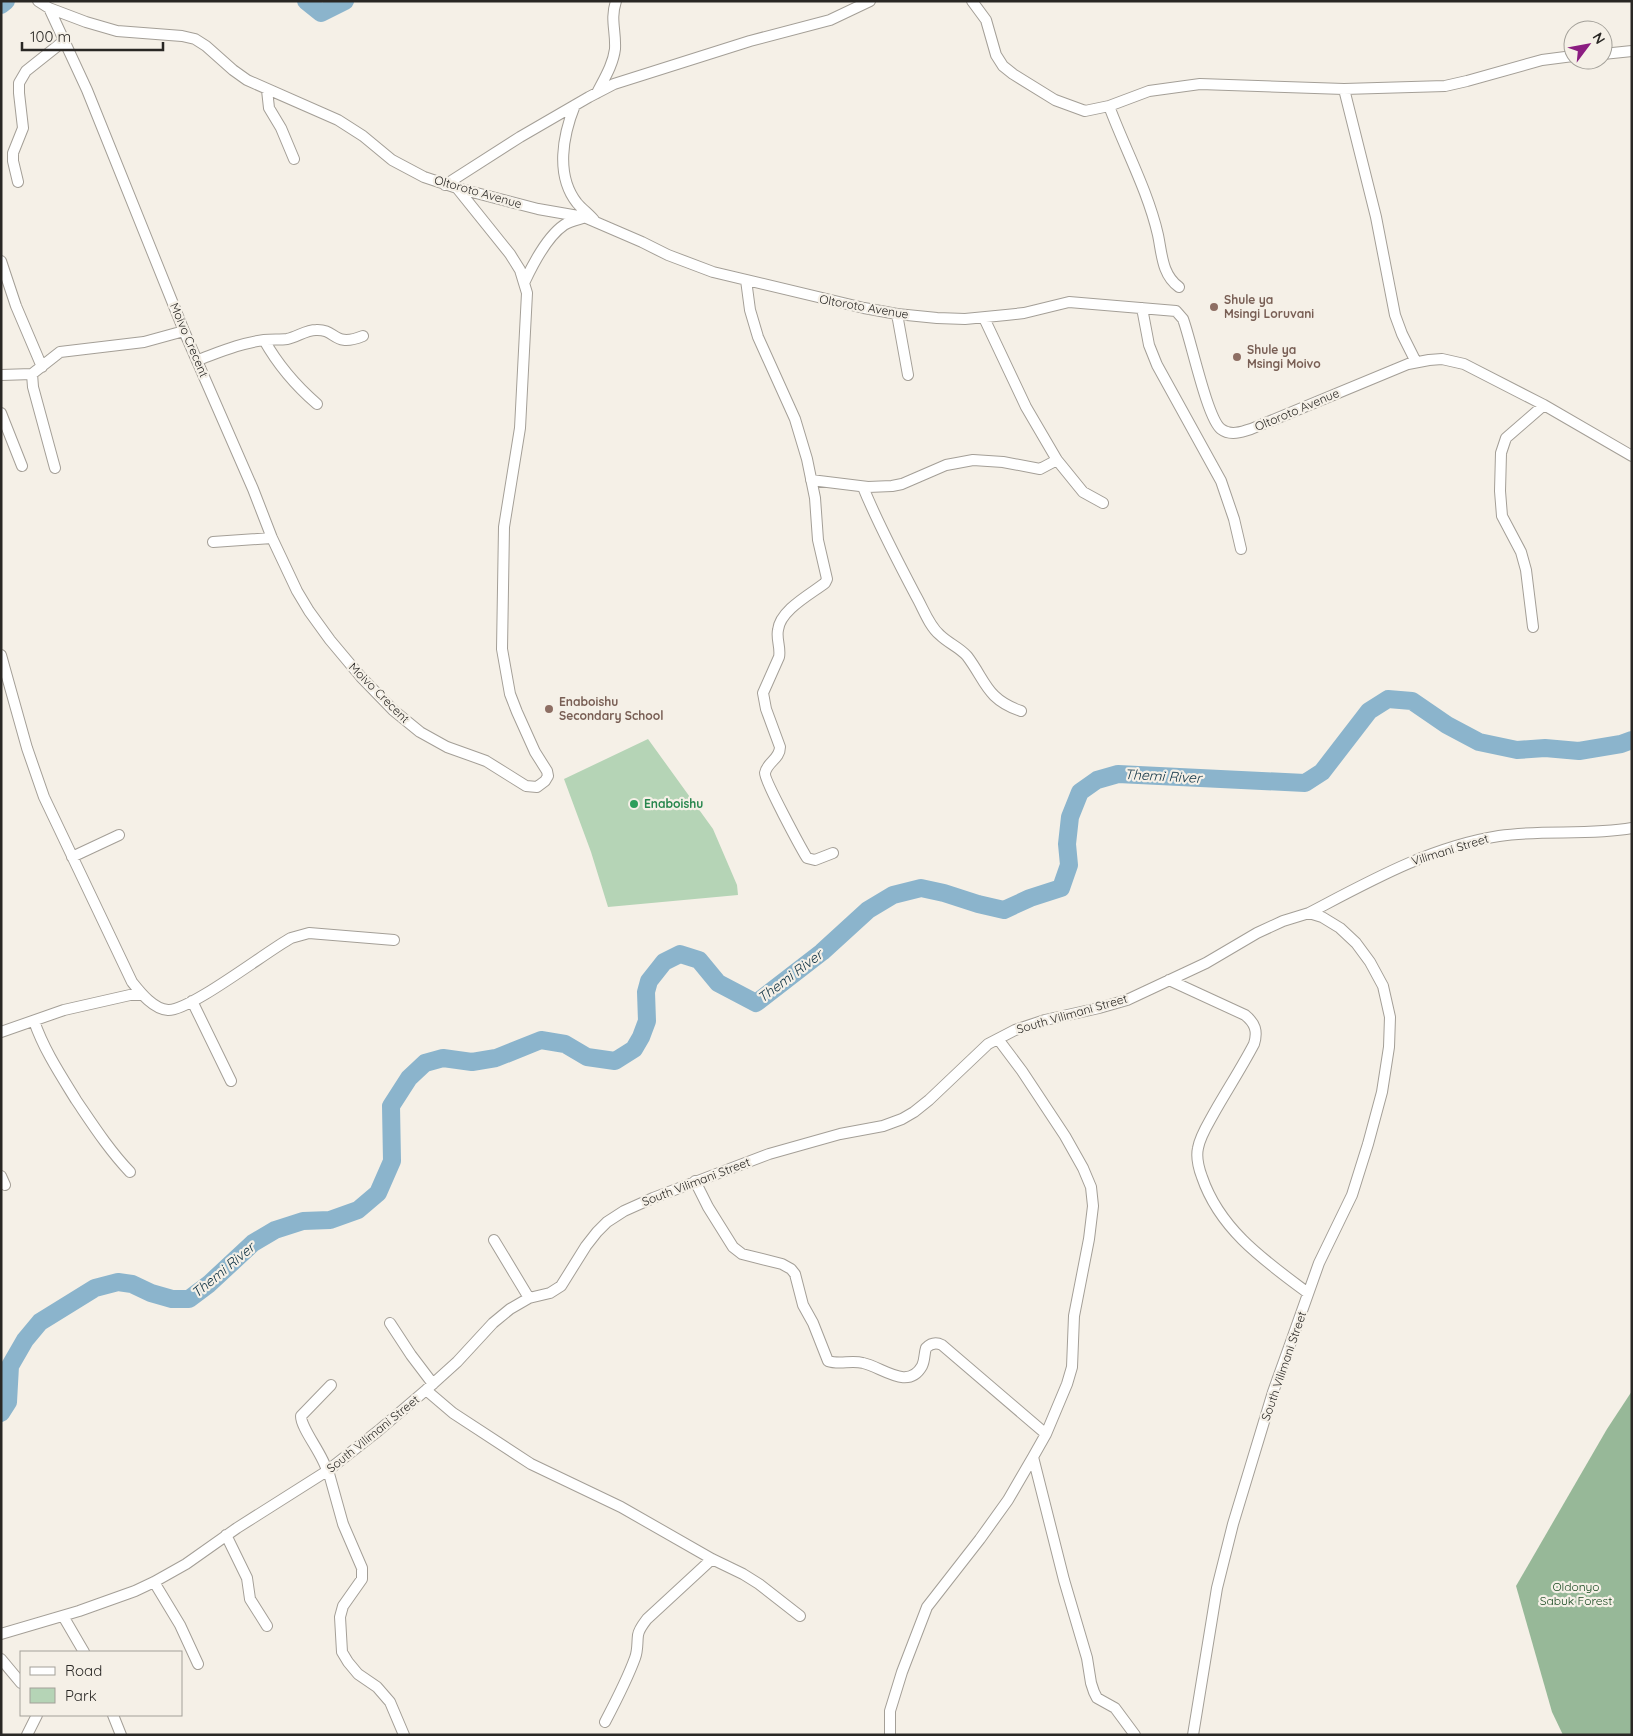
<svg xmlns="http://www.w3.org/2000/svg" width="1633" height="1736" font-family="Quicksand,sans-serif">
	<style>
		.green { fill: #b5d4b6 }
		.forest { fill: #97b898 }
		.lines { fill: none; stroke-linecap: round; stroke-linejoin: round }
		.river { stroke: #8bb4cc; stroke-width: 18 }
		.street-casing { stroke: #a49f97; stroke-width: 12 }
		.street { stroke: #fff; stroke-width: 10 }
		.education-dot { fill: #8d6e63; stroke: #f5f0e7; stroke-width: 2 }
		.leisure-dot { fill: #2e9e5b; stroke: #f5f0e7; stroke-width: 2 }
		.labels { text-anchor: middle; stroke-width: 4.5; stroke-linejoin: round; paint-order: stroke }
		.street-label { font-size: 12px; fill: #292724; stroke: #f5f0e7 }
		.education-label { font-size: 12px; font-weight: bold; fill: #785e54; stroke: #f5f0e7; text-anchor: start }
		.leisure-label { font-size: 12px; font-weight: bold; fill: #27864d; stroke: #f5f0e7; text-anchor: start }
		.park-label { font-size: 12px; fill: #16471e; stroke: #f5f0e7 }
		.water-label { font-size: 14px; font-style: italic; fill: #0c3042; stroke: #f5f0e7 }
	</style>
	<rect width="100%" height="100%" fill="#f5f0e7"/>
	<path class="green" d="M 648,739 L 713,829 L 737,885 L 738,895 L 608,907 L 591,852 L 564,779 Z"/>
	<path class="forest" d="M 1632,1391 L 1632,1735 L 1563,1735 L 1552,1712 L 1516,1586 L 1607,1429 Z"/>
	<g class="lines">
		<path class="river" d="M 306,1 L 321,13 L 345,1
			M 1,5 L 6,1
			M 1,1413 L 8,1402 L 10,1366 L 25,1340 L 40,1322 L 95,1288 L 118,1282 L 132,1284 L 151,1293 L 172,1299 L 189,1299 L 209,1284 L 253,1243 L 275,1230 L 303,1221 L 330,1220 L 358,1210 L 378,1193 L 392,1161 L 391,1106 L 409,1078 L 425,1063 L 443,1058 L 472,1062 L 496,1058 L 541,1040 L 565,1044 L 587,1057 L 615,1061 L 634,1049 L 641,1037 L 647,1021 L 646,992 L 649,981 L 664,962 L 680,954 L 699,960 L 718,983 L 756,1003 L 822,952 L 868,910 L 893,895 L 921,888 L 944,893 L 978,904 L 1004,910 L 1030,898 L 1061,888 L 1069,865 L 1067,844 L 1070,817 L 1080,792 L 1097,780 L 1118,774 L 1305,783 L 1322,772 L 1369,711 L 1388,699 L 1412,701 L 1447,725 L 1479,742 L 1517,750 L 1545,748 L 1579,751 L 1621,744 L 1632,740"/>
		<g class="street-casing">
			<path id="street" d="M 38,1 L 49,8 L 86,22 L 117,31 L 182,36 L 195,39 L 206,46 L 233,70 L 247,80 L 338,120 L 363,136 L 392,160 L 424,177 L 457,188 L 538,209 L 584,217 L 642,242 L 668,255 L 713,272 L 864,308 L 897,314 L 937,318 L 965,319 L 1006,315 L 1024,313 L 1069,302 L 1176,311 L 1183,319 C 1191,340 1207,418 1221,429 C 1230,436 1242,432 1251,429 L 1408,364 L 1429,360 L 1442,359 L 1464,364 L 1544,405 L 1632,456
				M 972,1 L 986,20 L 996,55 L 1003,66 L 1013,74 L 1055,100 L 1085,111 L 1109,106 L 1149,91 L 1200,84 L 1344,89 L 1445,86 L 1467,81 L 1542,60 L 1573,56
				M 49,8 L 87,90 L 184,331 L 253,489 L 272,538 L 297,591 L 309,611 L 330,640 L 361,677 L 393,710 L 420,732 L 447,747 L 486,761 L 526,786 L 537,787 L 545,781 L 548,776 L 547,771 L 535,752 L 517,712 L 510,694 L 502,649 L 504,527 L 520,428 L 527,293 L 520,270 L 510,254 L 457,188
				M 1603,54 L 1632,51
				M 1344,89 L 1376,217 L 1395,315 L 1402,334 L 1416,362
				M 267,90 L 269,108 L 281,128 L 294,159
				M 597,93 C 604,79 613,65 615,49 C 616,30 610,20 616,1
				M 575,105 C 563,135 555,175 577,203 C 582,209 589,214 594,220
				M 1109,106 C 1125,149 1148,191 1158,235 C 1162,254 1162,275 1179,287
				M 18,182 L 13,161 L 13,153 L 23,128 L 19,93 L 19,83 L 26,71 L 65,40
				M 445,185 L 520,137 L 589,97 L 614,84 L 750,41 L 830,20 L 870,1
				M 1,261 L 16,306 L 42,367
				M 746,280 L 750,310 L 758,337 L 795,419 L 807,459 L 815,498 L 818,540 L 827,579 L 825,583 C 811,594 780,610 778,630 C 776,639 781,648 779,657 L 763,693 L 766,709 L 780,747 C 780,759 767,762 765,773 C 764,780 801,848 807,858 L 815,860 L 833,853
				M 525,281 C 533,264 548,236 564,225 C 570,221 576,220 583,218
				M 1142,308 L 1149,345 L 1157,365 L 1221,481 L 1234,519 L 1241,549
				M 897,314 L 908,375
				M 984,318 L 1026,407 L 1057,460 L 1083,492 L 1103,503
				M 264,340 C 278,365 295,385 317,404
				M 198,360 C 220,352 241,343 264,340 C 272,339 280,340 287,339 C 297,337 306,330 316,330 C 337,329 333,348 363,336
				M 32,374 L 33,387 L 55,468
				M 1,375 L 32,374 L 60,352 L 144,342 L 184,331
				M 1,413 L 22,466
				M 811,480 L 868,487 L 892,486 L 902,484 L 946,465 L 957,463 L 973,460 L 1003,462 L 1040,469 L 1057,460
				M 863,487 C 878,524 897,560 916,596 C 923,608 929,626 940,635 C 948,643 959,647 967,656 C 986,681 986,699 1021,711
				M 213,542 L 272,538
				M 1533,627 L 1526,570 L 1521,552 L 1502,516 L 1500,491 L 1501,453 L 1506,438 L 1544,405
				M 1,655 L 27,748 L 44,797 L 132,982 C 140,992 153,1009 168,1010 C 190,1011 267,951 291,938 L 309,933 L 394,940
				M 72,857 L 119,835
				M 1309,913 C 1370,881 1430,847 1499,836 C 1543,829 1588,836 1632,828
				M 1169,980 L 1245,1015 C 1255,1023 1258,1031 1254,1044 C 1242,1067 1227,1090 1214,1113 C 1208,1124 1200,1136 1198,1148 C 1196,1157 1199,1169 1202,1177 C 1220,1230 1265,1261 1308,1293
				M 192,1001 L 231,1081
				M 34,1021 C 44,1050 60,1074 76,1100 C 93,1125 109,1150 130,1172
				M 1,1032 L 64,1010 L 130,995 L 142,995
				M 1,1176 L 5,1185
				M 695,1181 L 708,1207 L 733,1247 L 742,1254 L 782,1264 L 791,1269 L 795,1274 L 803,1305 L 813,1323 L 828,1361 C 839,1365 851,1360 863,1363 C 882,1367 908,1391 922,1366 C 925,1360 924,1354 926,1348 C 931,1343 936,1342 942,1345 L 1046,1434
				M 494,1240 L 529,1298
				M 390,1323 L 411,1355 L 433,1384
				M 426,1390 L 453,1413 L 531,1464 L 621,1507 L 712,1559 L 743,1574 L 759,1584 L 800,1616
				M 1033,1457 L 1064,1580 L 1087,1658 L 1091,1683 L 1094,1692 L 1097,1698 L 1115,1708 L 1135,1735
				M 328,1470 L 343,1524 L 362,1568 L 362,1579 L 343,1606 L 340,1617 L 342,1652 L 348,1662 L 358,1674 L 377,1687 L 390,1702 L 404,1735
				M 327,1471 C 323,1454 301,1429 301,1416 L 331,1385
				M 226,1535 L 247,1578 L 250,1599 L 267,1626
				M 154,1582 L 180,1625 L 198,1664
				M 63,1616 L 84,1652
				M 1,1634 L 79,1611 L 135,1591 L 154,1582 L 186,1564 L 237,1528 L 327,1471 L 378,1431 L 426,1390 L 457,1362 L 493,1323 L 510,1309 L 529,1298 L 550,1293 L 561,1286 L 586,1246 L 597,1232 L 607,1222 L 624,1211 L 653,1198 L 769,1154 L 840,1134 L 883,1126 L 902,1119 L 914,1112 L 929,1100 L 988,1044 L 1015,1030 L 1045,1020 L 1099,1008 L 1127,1000 L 1206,963 L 1257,933 L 1283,921 L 1309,913 L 1322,917 L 1340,928 L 1356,943 L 1370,962 L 1383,986 L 1390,1017 L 1389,1047 L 1382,1092 L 1368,1144 L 1352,1195 L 1319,1263 L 1292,1339 L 1273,1392 L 1233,1524 L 1217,1588 L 1193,1735
				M 1,1659 L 21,1683
				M 113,1715 L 121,1735
				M 605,1722 C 616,1701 627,1680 635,1658 C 638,1650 637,1643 638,1635 C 639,1629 644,1623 647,1619 L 712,1559
				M 27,1735 L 37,1715
				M 890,1735 L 890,1711 L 902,1672 L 927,1607 L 980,1539 L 1008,1500 L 1033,1457 L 1046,1434 L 1067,1384 L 1072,1367 L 1074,1316 L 1089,1239 L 1093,1206 L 1091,1187 L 1083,1168 L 1065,1136 L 1022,1071 L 998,1039"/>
		</g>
		<use href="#street" class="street"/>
	</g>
	<g class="education-dot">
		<circle cx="1214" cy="307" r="5"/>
		<circle cx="1237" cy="357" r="5"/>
		<circle cx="549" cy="709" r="5"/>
	</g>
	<circle class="leisure-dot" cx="634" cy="804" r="5"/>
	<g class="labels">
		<g class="street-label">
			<text transform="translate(478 192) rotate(16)" y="4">Oltoroto Avenue</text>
			<text transform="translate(864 307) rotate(10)" y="4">Oltoroto Avenue</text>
			<text transform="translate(189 340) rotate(67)" y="4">Moivo Crecent</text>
			<text transform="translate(1297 410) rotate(-23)" y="4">Oltoroto Avenue</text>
			<text transform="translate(379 693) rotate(45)" y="4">Moivo Crecent</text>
			<text transform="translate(1450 850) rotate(-17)" y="4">Vilimani Street</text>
			<text transform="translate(1072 1014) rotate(-16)" y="4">South Vilimani Street</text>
			<text transform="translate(696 1182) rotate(-21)" y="4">South Vilimani Street</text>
			<text transform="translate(1284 1366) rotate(-71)" y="4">South Vilimani Street</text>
			<text transform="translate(373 1434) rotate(-39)" y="4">South Vilimani Street</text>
		</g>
		<g class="education-label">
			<text x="1224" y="304">Shule ya<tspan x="1224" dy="14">Msingi Loruvani</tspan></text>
			<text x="1247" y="354">Shule ya<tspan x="1247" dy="14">Msingi Moivo</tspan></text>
			<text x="559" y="706">Enaboishu<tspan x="559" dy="14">Secondary School</tspan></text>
		</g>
		<g class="leisure-label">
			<text x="644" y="808">Enaboishu</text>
		</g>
		<g class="park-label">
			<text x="1576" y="1591">Oldonyo<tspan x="1576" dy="14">Sabuk Forest</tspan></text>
		</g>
		<g class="water-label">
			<text transform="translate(1163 776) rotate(3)" y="5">Themi River</text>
			<text transform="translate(790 976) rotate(-37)" y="5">Themi River</text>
			<text transform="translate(223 1270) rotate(-40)" y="5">Themi River</text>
		</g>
	</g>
	<rect width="1633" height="1736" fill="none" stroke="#292724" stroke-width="5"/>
	<rect x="20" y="1651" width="162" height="65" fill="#f5f0e7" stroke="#a3a099"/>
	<rect x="30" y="1667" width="25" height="8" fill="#ffffff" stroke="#a3a099"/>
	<text x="65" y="1676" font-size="15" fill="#292724">Road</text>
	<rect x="30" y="1688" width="25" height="15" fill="#b5d4b6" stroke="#a3a099"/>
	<text x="65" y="1701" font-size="15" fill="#292724">Park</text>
	<g transform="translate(1588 45) rotate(58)"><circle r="24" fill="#f5f0e7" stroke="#a3a099"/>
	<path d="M0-4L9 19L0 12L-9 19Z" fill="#8b1d81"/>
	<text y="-8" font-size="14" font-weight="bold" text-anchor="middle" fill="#292724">N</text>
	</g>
	<path d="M22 42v8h141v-8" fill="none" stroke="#292724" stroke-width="2.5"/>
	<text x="30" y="42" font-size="15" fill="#292724" stroke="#f5f0e7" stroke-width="4" paint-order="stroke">100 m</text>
</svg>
